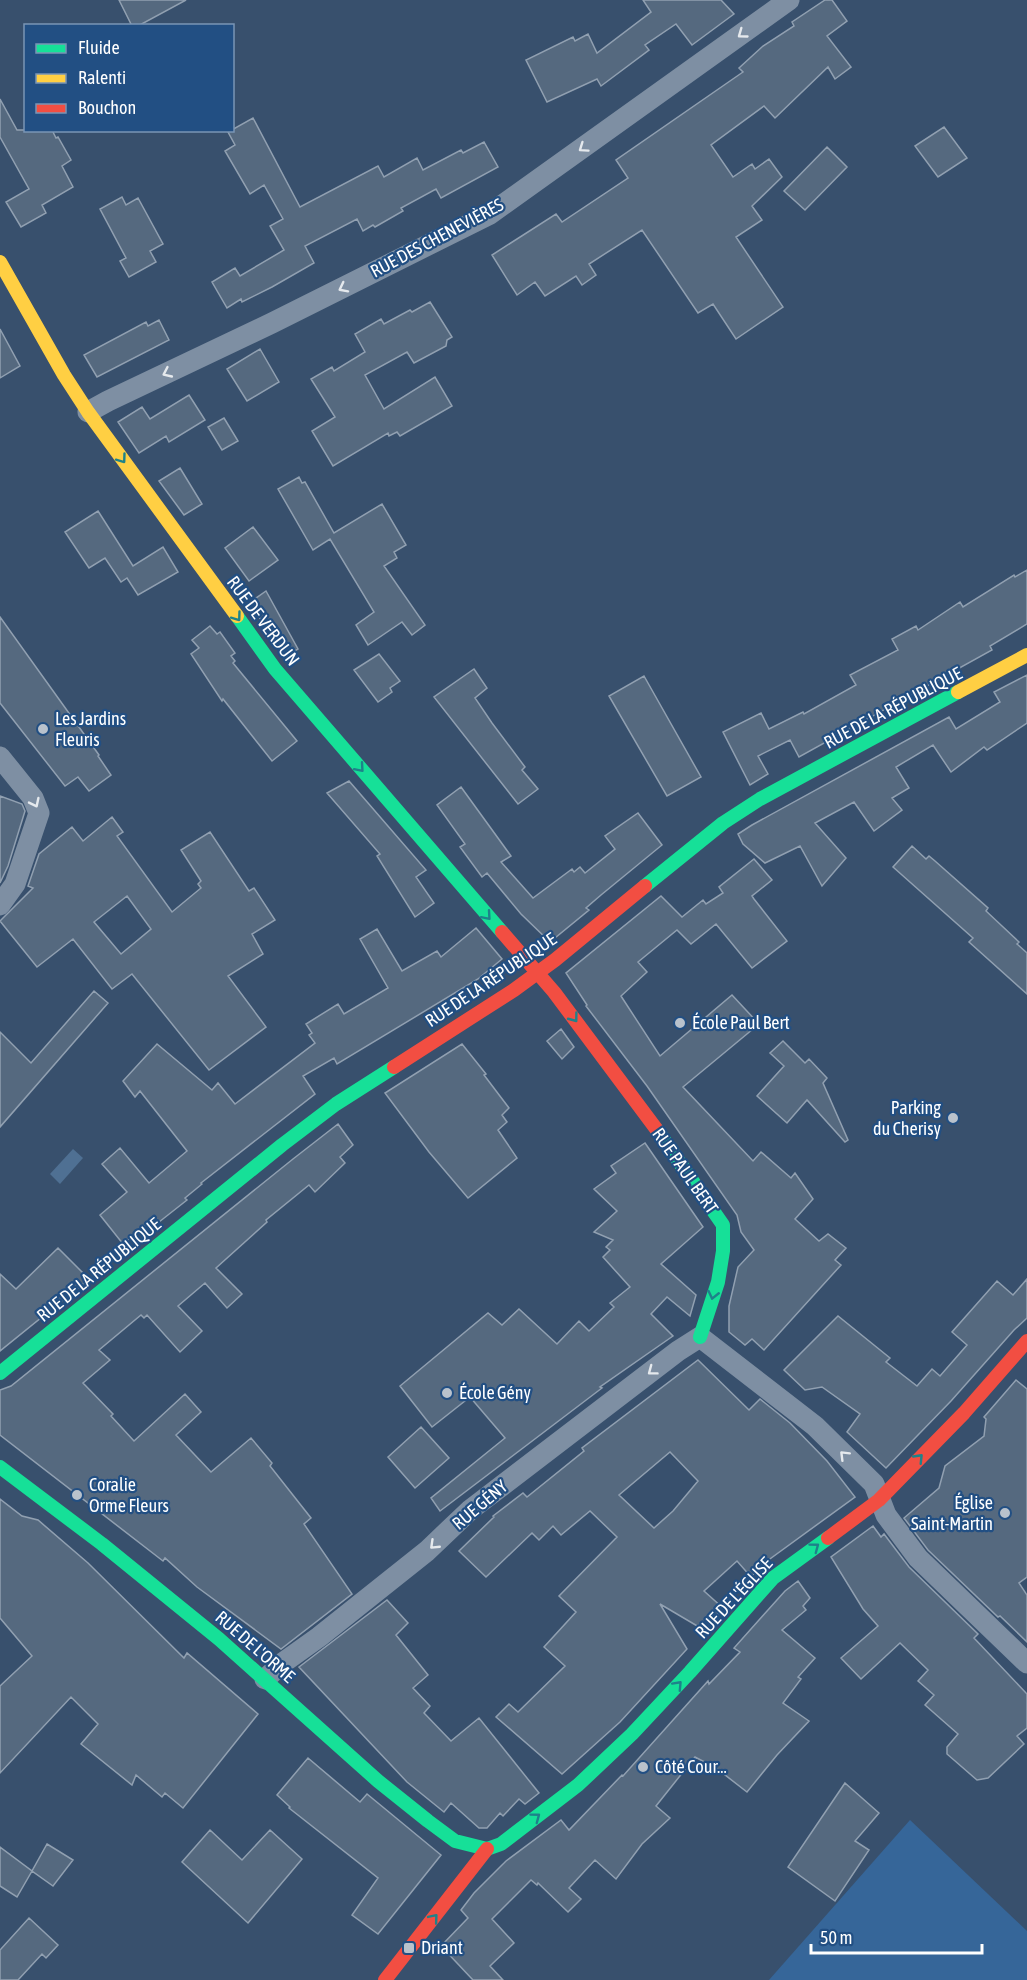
<svg xmlns="http://www.w3.org/2000/svg" width="1027" height="1980" font-family="'Asap Condensed',sans-serif">
	<style>
		.green { fill: #366699 }
		.water { fill: #4f7093 }
		.building { fill: #55697f; stroke: #91a0b1; stroke-width: 1.5; fill-rule: evenodd }
		.lines { fill: none; stroke-linecap: round; stroke-linejoin: round }
		.street { stroke: #7e8fa3; stroke-width: 21 }
		.fast { stroke: #16e098; stroke-width: 14 }
		.slow { stroke: #ffcf43; stroke-width: 14 }
		.jam { stroke: #f24e42; stroke-width: 14 }
		.oneway { stroke: #e5e9ed }
		.oneway2 { stroke: #1e828a }
		.poi-dot { fill: #b9c2cc; stroke: #224f83; stroke-width: 2 }
		.labels { text-anchor: middle; stroke-width: 4.5; stroke-linejoin: round; paint-order: stroke }
		.street-label { font-size: 18px; fill: #fff; stroke: #224f83 }
		.poi-label { font-size: 18px; fill: #fff; stroke: #224f83; text-anchor: start }
	</style>
	<rect width="100%" height="100%" fill="#38506d"/>
	<path class="green" d="M 910,1820 L 1027,1931 L 1027,1980 L 769,1980 Z"/>
	<path class="water" d="M 73,1149 L 83,1158 L 60,1184 L 50,1174 Z"/>
	<path class="building" d="M 119,0 L 186,0 L 138,26 L 132,26 Z
		M 643,0 L 721,0 L 734,14 L 692,45 L 676,24 L 645,45 L 649,50 L 601,86 L 597,79 L 547,102 L 526,60 L 573,37 L 575,41 L 588,34 L 597,53 L 651,12 Z
		M 825,0 L 832,0 L 847,21 L 827,36 L 851,67 L 835,79 L 828,67 L 775,118 L 764,106 L 711,145 L 733,177 L 752,164 L 755,169 L 769,159 L 782,177 L 752,206 L 762,220 L 736,237 L 783,307 L 736,339 L 713,304 L 698,313 L 642,230 L 589,264 L 596,275 L 582,285 L 576,276 L 545,296 L 535,282 L 517,295 L 492,255 L 556,214 L 562,222 L 628,178 L 616,160 L 743,72 L 739,68 L 763,46 L 794,26 L 792,22 Z
		M 0,99 L 17,130 L 52,130 L 56,138 L 58,137 L 71,160 L 62,166 L 73,187 L 42,205 L 46,213 L 21,227 L 6,202 L 29,189 L 0,137 Z
		M 253,118 L 300,207 L 378,166 L 384,177 L 417,158 L 423,170 L 461,150 L 463,153 L 484,142 L 498,167 L 441,198 L 436,189 L 401,208 L 403,211 L 375,227 L 373,225 L 363,231 L 357,219 L 305,246 L 314,263 L 272,287 L 242,302 L 241,299 L 227,308 L 212,282 L 235,268 L 240,276 L 284,250 L 270,226 L 283,219 L 264,185 L 250,194 L 225,151 L 235,145 L 228,132 Z
		M 944,127 L 967,158 L 938,177 L 915,146 Z
		M 827,147 L 847,167 L 805,210 L 784,191 Z
		M 122,197 L 126,205 L 138,198 L 163,244 L 150,251 L 156,262 L 129,277 L 120,261 L 126,258 L 100,209 Z
		M 430,302 L 452,337 L 447,340 L 446,346 L 414,363 L 407,352 L 365,375 L 384,409 L 435,377 L 452,406 L 400,436 L 397,432 L 389,436 L 388,433 L 333,466 L 312,431 L 335,417 L 311,379 L 332,367 L 334,371 L 365,352 L 355,334 L 381,319 L 384,324 L 410,310 L 412,312 Z
		M 159,320 L 169,340 L 97,377 L 84,355 L 146,322 L 148,326 Z
		M 0,329 L 20,366 L 0,378 Z
		M 260,349 L 279,382 L 247,401 L 227,369 Z
		M 189,395 L 205,420 L 169,442 L 166,436 L 139,453 L 118,422 L 142,407 L 150,419 Z
		M 224,418 L 238,441 L 222,450 L 208,427 Z
		M 180,468 L 202,504 L 184,515 L 159,481 Z
		M 299,477 L 302,483 L 305,482 L 334,533 L 382,504 L 406,545 L 394,552 L 397,558 L 384,566 L 425,625 L 412,635 L 402,622 L 368,645 L 356,625 L 374,612 L 330,539 L 313,550 L 278,489 Z
		M 98,511 L 133,566 L 163,547 L 178,572 L 138,595 L 127,578 L 121,582 L 105,558 L 89,568 L 65,532 Z
		M 253,527 L 278,560 L 249,581 L 225,548 Z
		M 1027,570 L 1027,624 L 990,646 L 992,650 L 799,757 L 790,740 L 758,756 L 768,774 L 750,785 L 723,732 L 761,713 L 769,729 L 803,712 L 804,714 L 856,685 L 850,675 L 898,650 L 892,639 L 916,626 L 918,630 L 960,602 L 963,607 L 1014,575 L 1015,577 Z
		M 266,591 L 298,649 L 287,656 L 249,603 Z
		M 0,617 L 99,755 L 98,756 L 111,775 L 89,791 L 78,777 L 65,786 L 0,703 Z
		M 210,626 L 217,634 L 220,632 L 235,653 L 231,656 L 235,661 L 233,663 L 297,741 L 272,761 L 223,699 L 222,701 L 191,654 L 199,648 L 192,640 Z
		M 379,654 L 400,681 L 390,688 L 392,692 L 378,702 L 354,670 Z
		M 474,669 L 487,688 L 475,698 L 492,723 L 525,767 L 522,770 L 538,789 L 518,804 L 434,697 Z
		M 1027,675 L 1027,723 L 987,750 L 984,747 L 951,772 L 933,745 L 896,767 L 909,788 L 892,798 L 902,810 L 874,831 L 854,802 L 815,823 L 846,858 L 822,886 L 800,846 L 765,863 L 743,844 L 738,834 L 752,825 L 949,717 L 956,729 L 1000,702 L 994,692 Z
		M 644,676 L 701,777 L 667,796 L 609,696 Z
		M 349,781 L 426,870 L 416,877 L 434,903 L 415,917 L 377,856 L 380,854 L 327,793 Z
		M 461,787 L 511,856 L 501,862 L 533,898 L 572,869 L 574,872 L 580,867 L 585,873 L 615,849 L 605,836 L 638,813 L 662,845 L 601,895 L 586,908 L 589,910 L 550,942 L 521,914 L 487,873 L 482,877 L 460,847 L 465,844 L 437,805 Z
		M 0,796 L 22,804 L 25,811 L 8,866 L 0,883 Z
		M 112,817 L 123,832 L 117,836 L 172,912 L 201,888 L 198,884 L 201,881 L 181,850 L 210,832 L 249,891 L 254,888 L 275,920 L 252,934 L 263,954 L 228,976 L 266,1027 L 209,1070 L 132,974 L 112,989 L 73,939 L 37,967 L 0,921 L 33,888 L 28,886 L 39,854 L 72,827 L 83,841 ZM 127,896 L 151,929 L 121,954 L 94,922 Z
		M 912,846 L 926,859 L 929,856 L 935,861 L 988,908 L 986,911 L 1019,942 L 1017,944 L 1027,953 L 1027,994 L 969,942 L 973,938 L 893,867 Z
		M 754,859 L 772,880 L 752,896 L 754,899 L 787,941 L 752,968 L 716,924 L 691,944 L 677,930 L 638,962 L 647,972 L 621,996 L 660,1056 L 732,995 L 759,1024 L 683,1087 L 753,1161 L 761,1152 L 791,1178 L 795,1173 L 813,1199 L 795,1219 L 819,1241 L 828,1234 L 846,1248 L 835,1260 L 841,1265 L 764,1350 L 752,1339 L 745,1345 L 729,1332 L 729,1306 L 738,1267 L 754,1250 L 741,1232 L 737,1215 L 647,1086 L 586,1006 L 587,1005 L 566,973 L 661,896 L 682,917 L 703,900 L 706,904 L 723,893 L 719,887 Z
		M 476,928 L 502,959 L 478,979 L 337,1064 L 334,1058 L 303,1076 L 315,1094 L 201,1183 L 202,1184 L 185,1198 L 187,1200 L 154,1226 L 151,1221 L 123,1244 L 100,1215 L 127,1192 L 102,1164 L 120,1148 L 149,1183 L 187,1151 L 140,1091 L 135,1097 L 123,1081 L 157,1044 L 212,1090 L 218,1083 L 235,1104 L 315,1043 L 309,1035 L 312,1033 L 306,1024 L 338,1004 L 344,1014 L 388,988 L 360,939 L 377,929 L 402,971 L 437,951 L 441,957 Z
		M 94,991 L 108,1003 L 0,1127 L 0,1032 L 31,1063 Z
		M 561,1029 L 574,1047 L 562,1059 L 547,1041 Z
		M 783,1041 L 805,1063 L 809,1059 L 827,1078 L 823,1083 L 848,1140 L 845,1142 L 807,1100 L 787,1123 L 757,1096 L 784,1066 L 770,1053 Z
		M 462,1044 L 486,1074 L 484,1075 L 509,1108 L 502,1115 L 507,1122 L 498,1130 L 517,1158 L 468,1198 L 429,1152 L 385,1093 Z
		M 338,1124 L 353,1145 L 340,1157 L 345,1163 L 315,1192 L 309,1185 L 266,1220 L 267,1222 L 216,1268 L 242,1294 L 227,1308 L 205,1283 L 178,1306 L 202,1331 L 180,1352 L 147,1315 L 144,1318 L 141,1315 L 99,1350 L 110,1360 L 83,1383 L 113,1414 L 111,1416 L 134,1441 L 185,1394 L 201,1412 L 176,1435 L 211,1472 L 251,1438 L 272,1463 L 270,1466 L 311,1518 L 304,1524 L 352,1594 L 281,1649 L 197,1587 L 165,1558 L 163,1561 L 0,1435 L 0,1390 L 11,1386 L 293,1159 Z
		M 645,1143 L 703,1227 L 661,1264 L 696,1295 L 690,1316 L 667,1297 L 651,1314 L 673,1336 L 600,1387 L 602,1388 L 440,1511 L 431,1498 L 505,1438 L 470,1397 L 432,1427 L 400,1386 L 488,1313 L 502,1325 L 519,1309 L 557,1344 L 579,1321 L 589,1331 L 614,1307 L 610,1303 L 630,1287 L 603,1257 L 610,1250 L 606,1247 L 613,1240 L 594,1232 L 617,1211 L 594,1189 L 616,1173 L 611,1166 Z
		M 58,1248 L 89,1279 L 0,1351 L 0,1274 L 16,1289 Z
		M 1027,1279 L 1027,1318 L 1014,1330 L 951,1401 L 886,1468 L 847,1432 L 860,1414 L 822,1387 L 805,1390 L 784,1370 L 838,1316 L 890,1358 L 886,1362 L 917,1386 L 932,1369 L 940,1376 L 967,1345 L 952,1332 L 997,1281 L 1013,1295 Z
		M 698,1360 L 749,1410 L 760,1399 L 790,1423 L 827,1461 L 855,1497 L 763,1564 L 751,1577 L 737,1561 L 704,1591 L 723,1608 L 704,1630 L 660,1604 L 687,1649 L 620,1722 L 562,1774 L 496,1717 L 509,1704 L 518,1712 L 565,1666 L 544,1647 L 576,1612 L 559,1596 L 617,1537 L 590,1511 L 561,1535 L 553,1526 L 539,1540 L 532,1533 L 486,1577 L 459,1551 L 494,1517 L 493,1516 L 523,1493 L 527,1497 L 584,1451 L 582,1448 ZM 670,1452 L 698,1481 L 673,1511 L 654,1528 L 619,1495 Z
		M 1016,1380 L 1027,1389 L 1027,1577 L 1019,1583 L 1027,1595 L 1027,1642 L 1000,1616 L 998,1617 L 928,1550 L 904,1518 L 939,1488 L 945,1466 L 984,1436 L 986,1419 L 984,1417 Z
		M 421,1427 L 449,1458 L 415,1488 L 388,1457 Z
		M 0,1499 L 22,1516 L 38,1520 L 88,1563 L 184,1658 L 187,1653 L 258,1714 L 183,1808 L 165,1793 L 162,1797 L 136,1775 L 132,1785 L 81,1744 L 98,1724 L 71,1697 L 0,1773 L 0,1686 L 32,1656 L 0,1618 Z
		M 873,1526 L 881,1537 L 884,1534 L 909,1567 L 978,1634 L 974,1638 L 1027,1694 L 1027,1728 L 1017,1736 L 1024,1744 L 988,1778 L 977,1780 L 947,1754 L 947,1747 L 958,1734 L 925,1705 L 934,1695 L 918,1681 L 928,1670 L 900,1643 L 861,1679 L 841,1658 L 878,1626 L 863,1609 L 831,1557 Z
		M 798,1581 L 810,1598 L 803,1606 L 806,1610 L 782,1630 L 815,1658 L 798,1677 L 801,1679 L 783,1703 L 809,1721 L 777,1755 L 747,1792 L 716,1768 L 695,1757 L 656,1806 L 670,1818 L 642,1844 L 616,1879 L 595,1860 L 569,1888 L 581,1899 L 568,1912 L 538,1883 L 537,1885 L 531,1880 L 492,1919 L 514,1943 L 490,1966 L 503,1980 L 473,1980 L 441,1946 L 468,1918 L 461,1910 L 474,1893 L 506,1861 L 561,1820 L 569,1830 L 622,1775 L 623,1776 L 708,1681 L 709,1684 L 740,1652 L 734,1648 L 785,1591 Z
		M 387,1600 L 408,1623 L 396,1635 L 428,1675 L 413,1688 L 430,1706 L 424,1713 L 451,1741 L 479,1718 L 539,1793 L 525,1804 L 519,1799 L 503,1816 L 500,1813 L 487,1828 L 479,1828 L 451,1803 L 444,1812 L 407,1782 L 299,1667 Z
		M 308,1758 L 360,1802 L 367,1794 L 441,1855 L 378,1934 L 352,1915 L 378,1878 L 289,1808 L 290,1807 L 277,1795 Z
		M 845,1783 L 879,1813 L 855,1841 L 869,1850 L 835,1901 L 788,1867 Z
		M 210,1830 L 242,1860 L 270,1830 L 302,1859 L 248,1923 L 182,1862 Z
		M 47,1844 L 73,1860 L 53,1886 L 32,1871 Z
		M 0,1847 L 32,1871 L 17,1897 L 0,1886 Z
		M 29,1918 L 58,1945 L 46,1958 L 42,1954 L 18,1980 L 0,1980 L 0,1950 Z"/>
	<g class="lines">
		<path class="street" d="M 88,412 L 108,401 L 272,323 L 490,214 L 789,0
			M 0,757 L 33,798 L 39,813 L 15,884 L 0,905
			M 265,1679 L 284,1662 L 319,1637 L 427,1551 L 470,1510 L 678,1351 L 700,1337 L 815,1426 L 874,1484 L 886,1515 L 918,1558 L 1027,1663"/>
		<path class="fast" d="M 237,616 L 275,669 L 502,932
			M 645,886 L 723,823 L 760,799 L 958,692
			M 657,1130 L 723,1225 L 723,1251 L 718,1282 L 700,1337
			M 0,1373 L 282,1145 L 336,1104 L 394,1067
			M 0,1467 L 102,1544 L 219,1639 L 378,1781 L 428,1821 L 455,1841 L 487,1849
			M 487,1849 L 501,1844 L 578,1785 L 632,1734 L 690,1672 L 773,1578 L 828,1538"/>
		<path class="slow" d="M 0,262 L 64,375 L 88,412 L 237,616
			M 958,692 L 1027,655"/>
		<path class="jam" d="M 502,932 L 554,992 L 657,1130
			M 394,1067 L 514,990 L 555,960 L 645,886
			M 828,1538 L 879,1500 L 964,1413 L 1027,1341
			M 385,1980 L 487,1849"/>
	</g>
	<defs><path id="oneway-chevron" d="M-2-3.5L2.5 0L-2 3.5" fill="none" stroke-width="1.6" stroke-linecap="round" stroke-linejoin="round" transform="scale(1.5)"/></defs>
	<g class="oneway">
		<use href="#oneway-chevron" transform="translate(742 34) rotate(144)"/>
		<use href="#oneway-chevron" transform="translate(583 148) rotate(145)"/>
		<use href="#oneway-chevron" transform="translate(343 288) rotate(153)"/>
		<use href="#oneway-chevron" transform="translate(167 373) rotate(155)"/>
		<use href="#oneway-chevron" transform="translate(35 803) rotate(64)"/>
		<use href="#oneway-chevron" transform="translate(652 1371) rotate(143)"/>
		<use href="#oneway-chevron" transform="translate(844 1455) rotate(-135)"/>
		<use href="#oneway-chevron" transform="translate(434 1545) rotate(136)"/>
	</g>
	<g class="oneway2">
		<use href="#oneway-chevron" transform="translate(122 459) rotate(54)"/>
		<use href="#oneway-chevron" transform="translate(237 617) rotate(54)"/>
		<use href="#oneway-chevron" transform="translate(360 768) rotate(49)"/>
		<use href="#oneway-chevron" transform="translate(487 916) rotate(49)"/>
		<use href="#oneway-chevron" transform="translate(574 1018) rotate(53)"/>
		<use href="#oneway-chevron" transform="translate(713 1295) rotate(103)"/>
		<use href="#oneway-chevron" transform="translate(919 1458) rotate(-46)"/>
		<use href="#oneway-chevron" transform="translate(815 1547) rotate(-37)"/>
		<use href="#oneway-chevron" transform="translate(678 1685) rotate(-47)"/>
		<use href="#oneway-chevron" transform="translate(536 1817) rotate(-37)"/>
		<use href="#oneway-chevron" transform="translate(434 1918) rotate(-50)"/>
	</g>
	<g class="poi-dot">
		<circle cx="43" cy="729" r="6"/>
		<circle cx="680" cy="1023" r="6"/>
		<circle cx="953" cy="1118" r="6"/>
		<circle cx="447" cy="1393" r="6"/>
		<circle cx="77" cy="1495" r="6"/>
		<circle cx="1005" cy="1513" r="6"/>
		<circle cx="643" cy="1767" r="6"/>
		<rect x="403" y="1942" width="12" height="12" rx="3"/>
	</g>
	<g class="labels">
		<g class="street-label">
			<text transform="translate(437 238) rotate(-28)" y="6">RUE DES CHENEVIÈRES</text>
			<text transform="translate(263 621) rotate(53)" y="6">RUE DE VERDUN</text>
			<text transform="translate(893 708) rotate(-28)" y="6">RUE DE LA RÉPUBLIQUE</text>
			<text transform="translate(491 980) rotate(-34)" y="6">RUE DE LA RÉPUBLIQUE</text>
			<text transform="translate(685 1171) rotate(55)" y="6">RUE PAUL BERT</text>
			<text transform="translate(99 1270) rotate(-39)" y="6">RUE DE LA RÉPUBLIQUE</text>
			<text transform="translate(480 1505) rotate(-40)" y="6">RUE GÉNY</text>
			<text transform="translate(734 1598) rotate(-47)" y="6">RUE DE L'ÉGLISE</text>
			<text transform="translate(255 1647) rotate(41)" y="6">RUE DE L'ORME</text>
		</g>
		<g class="poi-label">
			<text x="55" y="725">Les Jardins<tspan x="55" dy="21">Fleuris</tspan></text>
			<text x="692" y="1029">École Paul Bert</text>
			<text x="941" y="1114" text-anchor="end">Parking<tspan x="941" dy="21">du Cherisy</tspan></text>
			<text x="459" y="1399">École Gény</text>
			<text x="89" y="1491">Coralie<tspan x="89" dy="21">Orme Fleurs</tspan></text>
			<text x="993" y="1509" text-anchor="end">Église<tspan x="993" dy="21">Saint-Martin</tspan></text>
			<text x="655" y="1773">Côté Cour...</text>
			<text x="421" y="1954">Driant</text>
		</g>
	</g>
	<rect x="24" y="24" width="210" height="108" fill="#224f83" stroke="#7a95b5" stroke-width="1.5"/>
	<rect x="36" y="44" width="30" height="9" fill="#16e098" stroke="#7a95b5" stroke-width="1.5"/>
	<text x="78" y="54" font-size="18" fill="#ffffff">Fluide</text>
	<rect x="36" y="74" width="30" height="9" fill="#ffcf43" stroke="#7a95b5" stroke-width="1.5"/>
	<text x="78" y="84" font-size="18" fill="#ffffff">Ralenti</text>
	<rect x="36" y="104" width="30" height="9" fill="#f24e42" stroke="#7a95b5" stroke-width="1.5"/>
	<text x="78" y="114" font-size="18" fill="#ffffff">Bouchon</text>
	<path d="M811 1944v9h171v-9" fill="none" stroke="#ffffff" stroke-width="3"/>
	<text x="820" y="1944" font-size="18" fill="#ffffff" stroke="#224f83" stroke-width="4.5" paint-order="stroke">50 m</text>
</svg>
